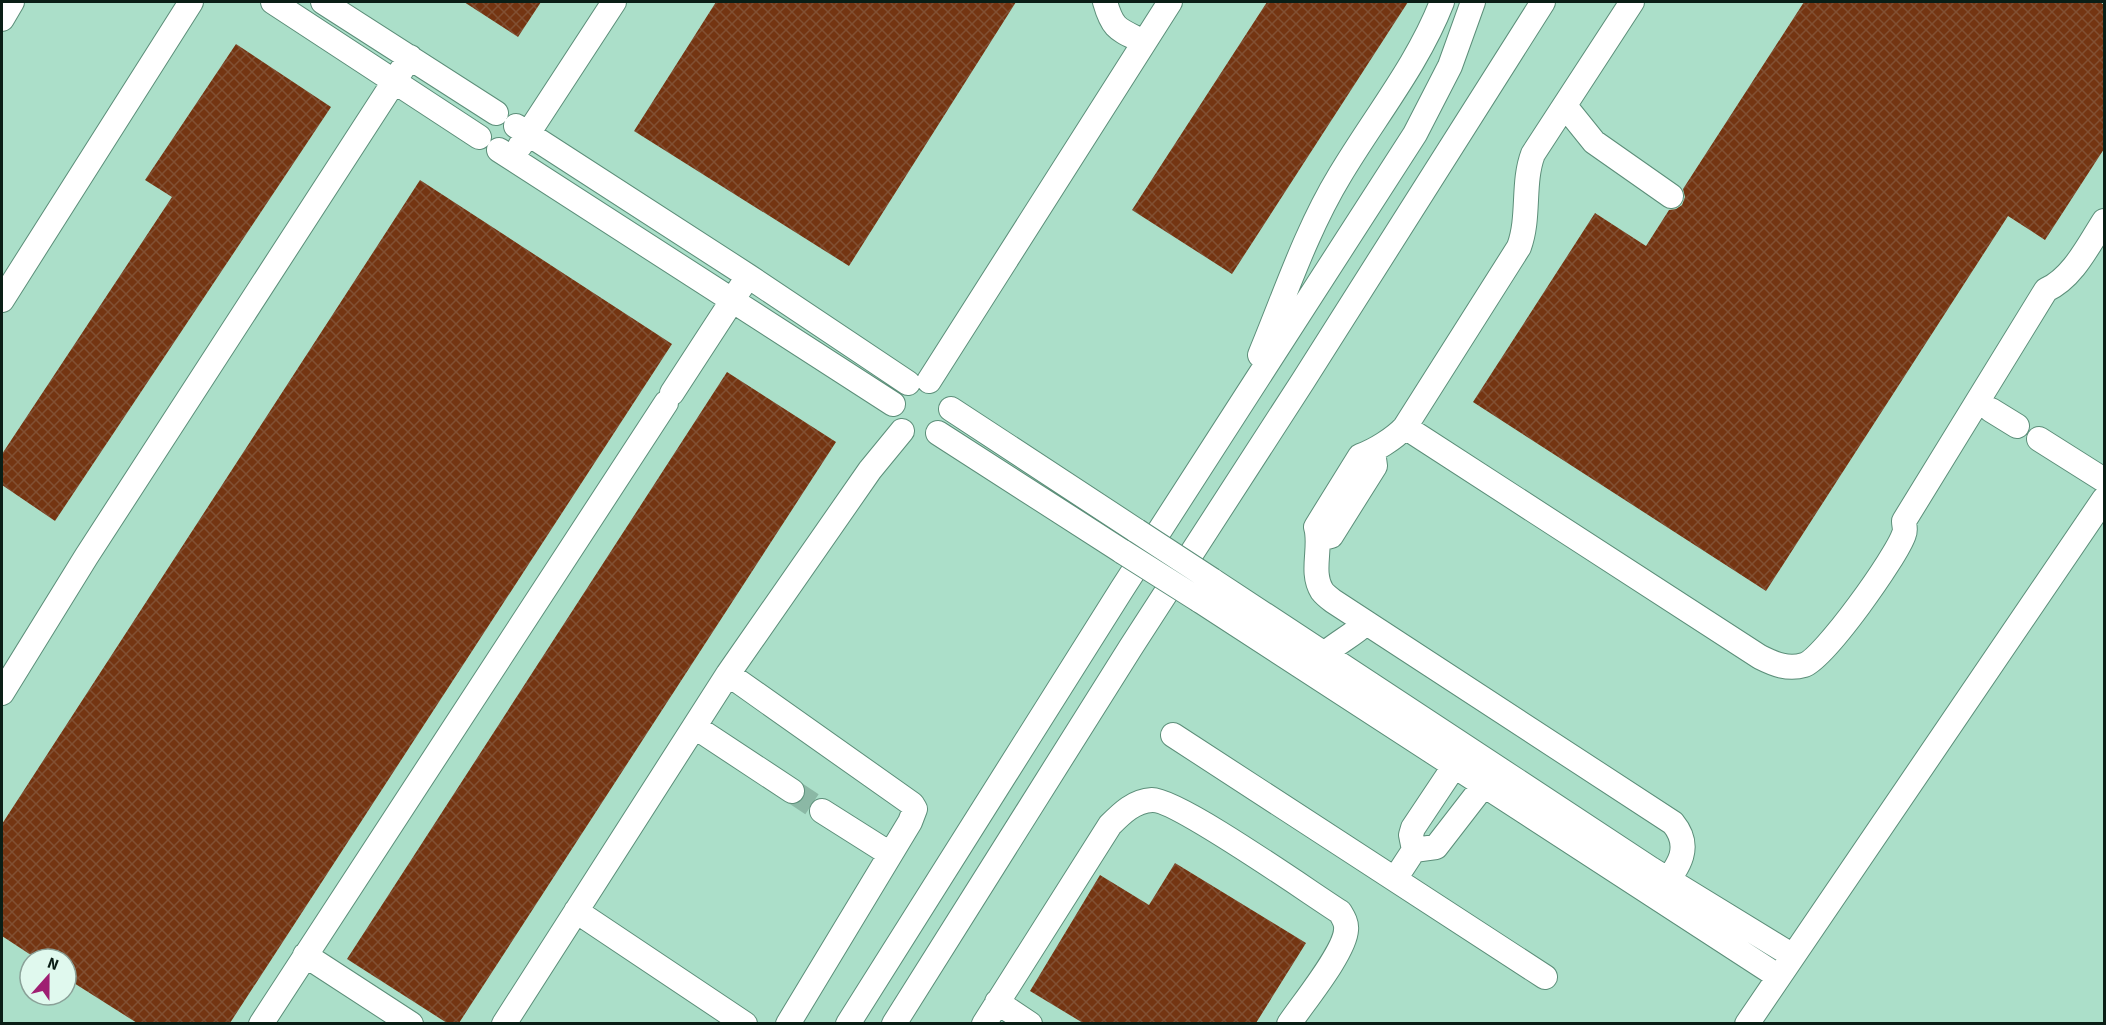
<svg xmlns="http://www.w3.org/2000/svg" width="2106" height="1025" font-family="'Source Sans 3',sans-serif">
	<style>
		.building { fill: url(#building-cross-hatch) }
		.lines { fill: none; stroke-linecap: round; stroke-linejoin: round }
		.minor-tunnel { stroke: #8bb8a5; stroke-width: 24; stroke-dasharray: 24 12; stroke-linecap: butt }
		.minor-casing { stroke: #5c8e79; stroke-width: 26 }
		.minor { stroke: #fff; stroke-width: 24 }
		.minor-bridge-casing { stroke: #5c8e79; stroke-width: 26; stroke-linecap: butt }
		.minor-bridge { stroke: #fff; stroke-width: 24 }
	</style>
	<defs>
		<pattern id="building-cross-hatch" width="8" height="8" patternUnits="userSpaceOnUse" patternTransform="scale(1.5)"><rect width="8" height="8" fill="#743512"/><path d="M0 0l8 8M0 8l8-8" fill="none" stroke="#815033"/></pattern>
	</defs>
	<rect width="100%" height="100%" fill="#abdfc9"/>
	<path class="building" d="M 464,2 L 541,2 L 518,37 Z
		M 716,2 L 1016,2 L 849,266 L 634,131 Z
		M 1267,2 L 1408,2 L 1232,274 L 1132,210 Z
		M 1804,2 L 2100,2 L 2104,5 L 2104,149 L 2045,240 L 2008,216 L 1766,591 L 1473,402 L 1595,213 L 1646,246 L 1669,210 L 1676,209 L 1682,205 L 1685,197 L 1683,189 Z
		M 236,44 L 331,107 L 55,521 L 2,485 L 2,454 L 172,197 L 145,180 Z
		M 420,180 L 672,344 L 230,1023 L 137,1023 L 66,978 L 66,959 L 37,959 L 2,936 L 2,824 Z
		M 727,372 L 836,442 L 459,1023 L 447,1023 L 347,959 Z
		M 1175,863 L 1306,943 L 1256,1023 L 1083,1023 L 1030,991 L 1100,875 L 1149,905 Z"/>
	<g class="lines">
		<path class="minor-tunnel" d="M 792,791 L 822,811"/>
		<g class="minor-casing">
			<path id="minor" d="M 273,2 L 479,137
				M 323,2 L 496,113
				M 1105,2 C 1113,30 1118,29 1144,42
				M 1632,2 L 1533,154 C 1522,183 1530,217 1519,247 L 1405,427 C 1394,439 1374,451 1360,456 L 1316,527 C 1322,547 1310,572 1322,591 C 1325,595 1329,598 1333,601 L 1673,823 C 1696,851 1673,872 1656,896
				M 2,19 L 12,2
				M 1565,106 L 1594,142 L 1671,196
				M 516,126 L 748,276 L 908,383
				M 520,146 L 614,2
				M 499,150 L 893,404
				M 2,300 L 191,2
				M 1260,355 C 1285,295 1306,231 1340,175 C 1374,118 1418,64 1442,2
				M 929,381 L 1170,2
				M 672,393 L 741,287
				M 951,409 L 1137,531
				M 1991,410 L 2017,426
				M 1405,427 L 1760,657 C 1774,664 1788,670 1804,665 C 1824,659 1897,556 1904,534 C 1906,530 1904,525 1904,521 L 2046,290 C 2073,278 2089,244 2104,221
				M 938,433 L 1123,552
				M 2039,439 L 2104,480
				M 1320,539 L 1331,536 L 1375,466 L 1373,451
				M 1212,580 L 1651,869 L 1793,956
				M 1199,600 L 1779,977
				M 1315,664 C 1328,647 1350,638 1366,623
				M 728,674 L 912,804 L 915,809 L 910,822 L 788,1024
				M 2,693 L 86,557 L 410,57
				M 695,727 L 792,791
				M 1173,735 L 1545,977
				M 822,811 L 890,854
				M 1414,850 L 1436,847 L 1494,772
				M 1395,879 L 1414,850 L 1411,835 L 1413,828 L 1463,753
				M 576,911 L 745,1024
				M 305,955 L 411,1024
				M 997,1002 L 1030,1024
				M 261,1024 L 666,403
				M 504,1024 L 728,674 L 870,470 L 902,431
				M 848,1024 L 1122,589 L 1415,134 L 1450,66 L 1473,2
				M 894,1024 L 1131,647 L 1303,381 L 1543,2
				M 984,1024 L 1110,825 C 1122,813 1134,801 1152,800 C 1177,799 1310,893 1340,912 C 1343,917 1347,923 1346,930 C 1345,952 1303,1003 1289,1024
				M 1747,1024 L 2104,499"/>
		</g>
		<use href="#minor" class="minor"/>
		<g class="minor-bridge-casing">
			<path id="minor-bridge" d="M 1137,531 L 1212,580
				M 1123,552 L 1199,600"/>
		</g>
		<use href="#minor-bridge" class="minor-bridge"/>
	</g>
	<rect width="2106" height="1025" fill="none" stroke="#0a1e16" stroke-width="6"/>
	<g transform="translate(48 977) rotate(21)"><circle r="28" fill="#e0f9ee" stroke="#8aa198" stroke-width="1.5"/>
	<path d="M0-4.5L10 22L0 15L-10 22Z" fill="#9f1f72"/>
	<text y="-9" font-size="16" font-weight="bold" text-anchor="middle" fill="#0a1e16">N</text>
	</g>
</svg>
